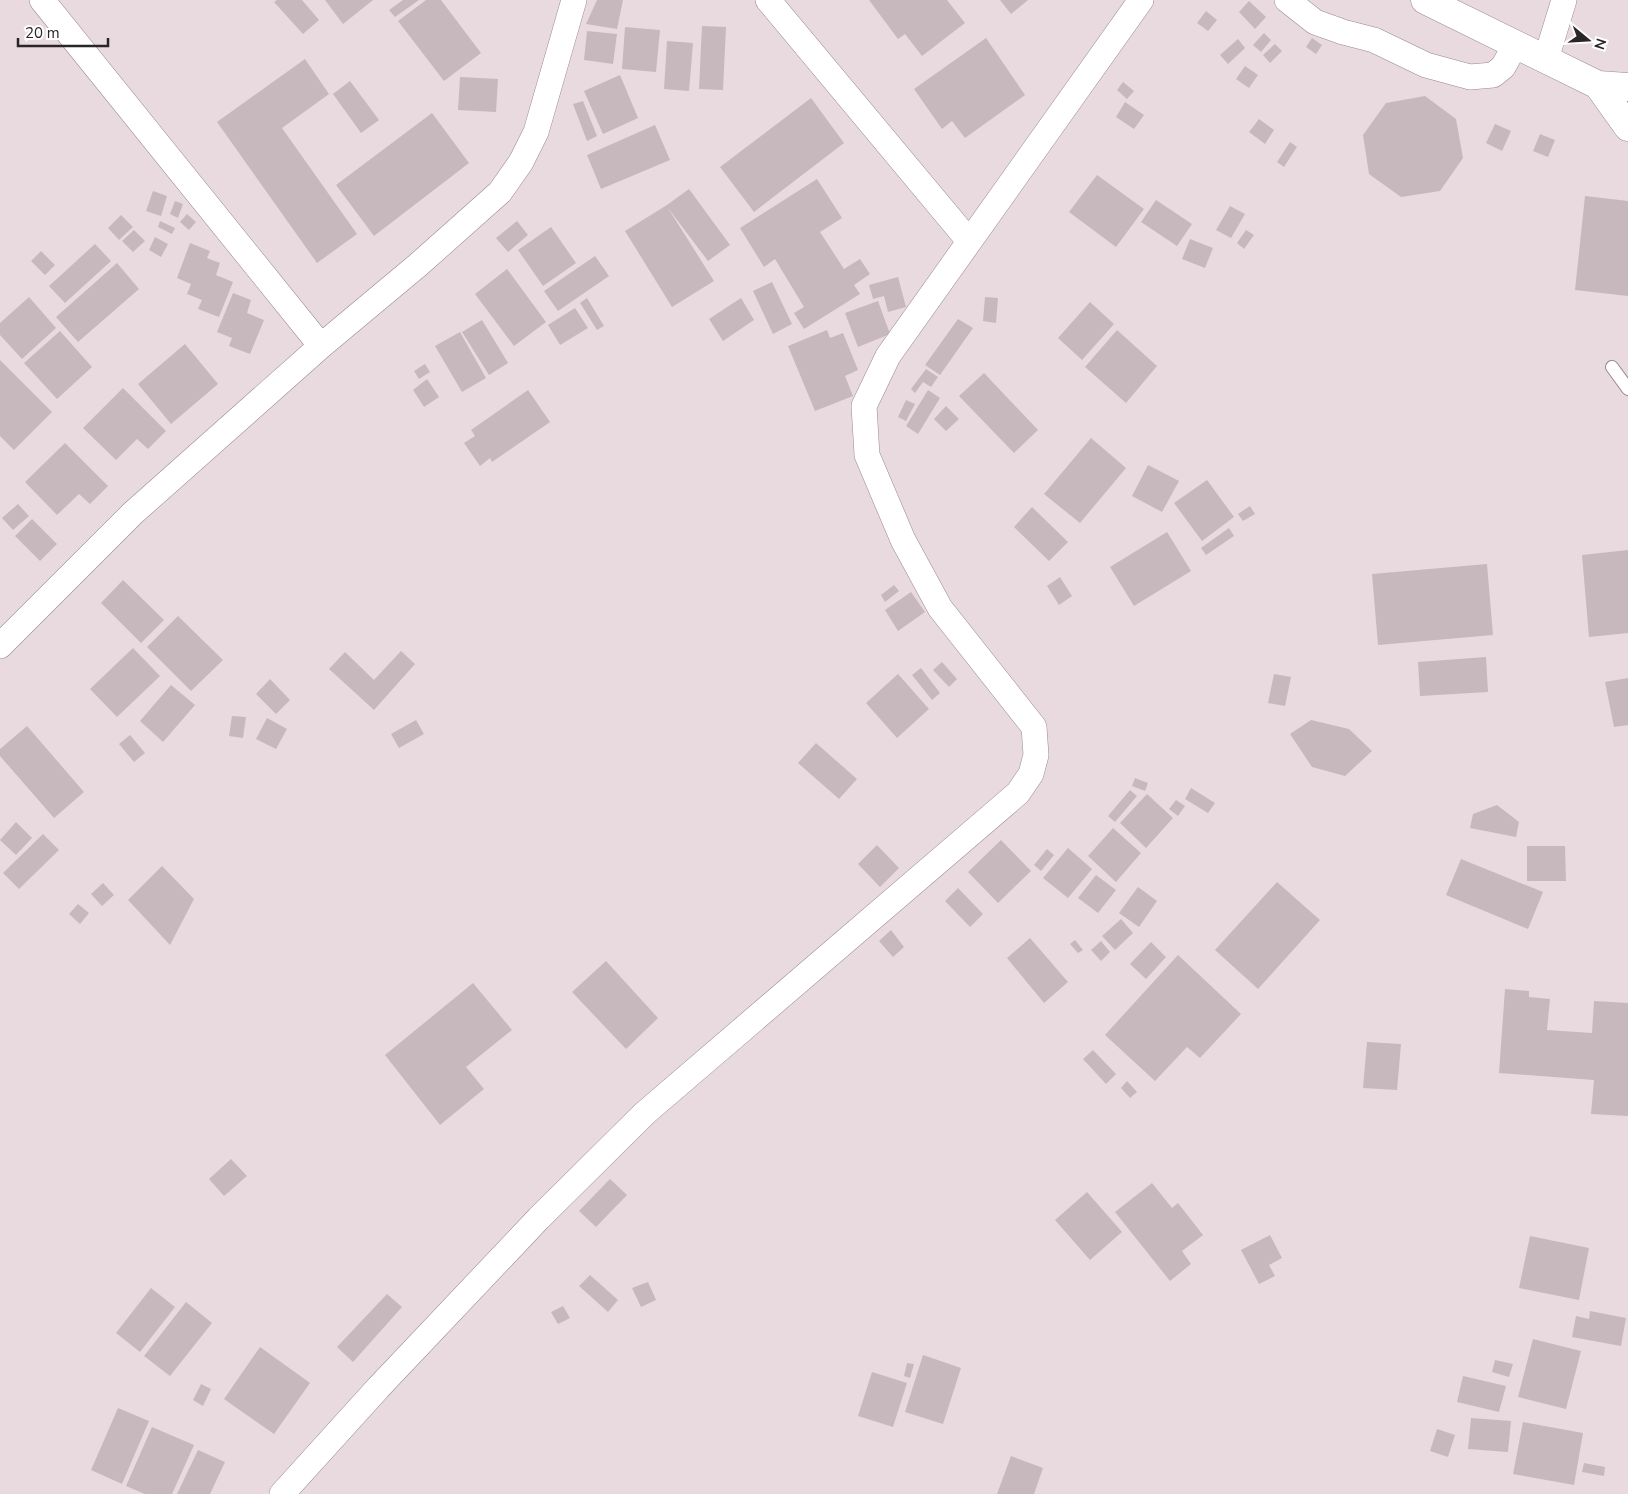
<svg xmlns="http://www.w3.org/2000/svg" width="1628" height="1494" font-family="'Nunito Sans',sans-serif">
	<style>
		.building { fill: #c6b8bc }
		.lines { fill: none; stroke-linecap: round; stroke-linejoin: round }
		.service-casing { stroke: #978a8e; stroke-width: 14 }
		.minor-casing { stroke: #978a8e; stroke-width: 26 }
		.tertiary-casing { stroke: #978a8e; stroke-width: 29 }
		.service { stroke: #fff; stroke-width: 12 }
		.minor { stroke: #fff; stroke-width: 25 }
		.tertiary { stroke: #fff; stroke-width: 28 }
	</style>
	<rect width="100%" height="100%" fill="#e9dadf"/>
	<path class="building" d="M 277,0 L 302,0 L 319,20 L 303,34 L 274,2 Z
		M 325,0 L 373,0 L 343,24 Z
		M 403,0 L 419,0 L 395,17 L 389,10 Z
		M 426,0 L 441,0 L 481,53 L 444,81 L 398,21 Z
		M 597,0 L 623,0 L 617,29 L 586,24 Z
		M 869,0 L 947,0 L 965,23 L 922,56 L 905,34 L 898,39 Z
		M 1000,0 L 1028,0 L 1011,14 Z
		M 1249,1 L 1266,17 L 1255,29 L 1239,12 Z
		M 1206,11 L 1217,20 L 1208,31 L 1197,23 Z
		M 702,26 L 726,27 L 723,90 L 699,89 Z
		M 625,27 L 660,30 L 656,72 L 622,69 Z
		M 587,31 L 617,34 L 613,64 L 584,60 Z
		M 1264,33 L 1271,40 L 1261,52 L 1253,45 Z
		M 986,38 L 1025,95 L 965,138 L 952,121 L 942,129 L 914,89 Z
		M 1312,38 L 1322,45 L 1316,54 L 1306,47 Z
		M 1238,39 L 1245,48 L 1228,64 L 1220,55 Z
		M 667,41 L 693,43 L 689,91 L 664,89 Z
		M 1275,44 L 1282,51 L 1270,63 L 1263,55 Z
		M 305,59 L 329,94 L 282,128 L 357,234 L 317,263 L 217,122 Z
		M 1245,66 L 1258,75 L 1249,88 L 1236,79 Z
		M 620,75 L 638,118 L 603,134 L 584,91 Z
		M 460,77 L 498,79 L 496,112 L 458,110 Z
		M 350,81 L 379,120 L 361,133 L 333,94 Z
		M 1123,82 L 1134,91 L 1127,99 L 1117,90 Z
		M 1425,96 L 1456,119 L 1463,158 L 1440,191 L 1401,197 L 1369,174 L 1363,135 L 1386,103 Z
		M 811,98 L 844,143 L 754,212 L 720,167 Z
		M 583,101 L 597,136 L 587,141 L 573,104 Z
		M 1125,102 L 1144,115 L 1134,129 L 1116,117 Z
		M 432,113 L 469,163 L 374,236 L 336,185 Z
		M 1259,119 L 1274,130 L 1265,144 L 1249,132 Z
		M 1495,124 L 1511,131 L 1502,151 L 1486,143 Z
		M 655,125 L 670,160 L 601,189 L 587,155 Z
		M 1540,134 L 1555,140 L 1548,157 L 1533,151 Z
		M 1290,142 L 1297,147 L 1284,167 L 1277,162 Z
		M 1097,175 L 1144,209 L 1116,247 L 1069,212 Z
		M 817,179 L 842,218 L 820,232 L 844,269 L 860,259 L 870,274 L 854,285 L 860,294 L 804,329 L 794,313 L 804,307 L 775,259 L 764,267 L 740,228 Z
		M 689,189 L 730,245 L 708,261 L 668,208 L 714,281 L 672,307 L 625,231 L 667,205 Z
		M 153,191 L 167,196 L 161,216 L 146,211 Z
		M 1585,196 L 1628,201 L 1628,296 L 1575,290 Z
		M 1156,200 L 1192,224 L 1177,246 L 1141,222 Z
		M 175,201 L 183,204 L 178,218 L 170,214 Z
		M 1230,206 L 1245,214 L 1231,238 L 1216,230 Z
		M 187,214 L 196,222 L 189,230 L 180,222 Z
		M 121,215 L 133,227 L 119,240 L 108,228 Z
		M 160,221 L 175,228 L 172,234 L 158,227 Z
		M 517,221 L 528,235 L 508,252 L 496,238 Z
		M 551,227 L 576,263 L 543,286 L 518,250 Z
		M 134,230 L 145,241 L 133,252 L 122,241 Z
		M 1246,230 L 1254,235 L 1244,249 L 1237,243 Z
		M 155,237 L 168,244 L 161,257 L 149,250 Z
		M 1190,239 L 1213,248 L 1205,268 L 1182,259 Z
		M 190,243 L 210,251 L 207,258 L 220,263 L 216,275 L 233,282 L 219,317 L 198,309 L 202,300 L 187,294 L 191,284 L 177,278 Z
		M 95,244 L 111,261 L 65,303 L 49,286 Z
		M 41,251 L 55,265 L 45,275 L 31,261 Z
		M 595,256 L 609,276 L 558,311 L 544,291 Z
		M 117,263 L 139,289 L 78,342 L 56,317 Z
		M 507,269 L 546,322 L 514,346 L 475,294 Z
		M 898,277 L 906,307 L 888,312 L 884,296 L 873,299 L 869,285 Z
		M 772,282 L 792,324 L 773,334 L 753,291 Z
		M 233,293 L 251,300 L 247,313 L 264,320 L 250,354 L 229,346 L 232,338 L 217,332 Z
		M 29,297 L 56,328 L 22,359 L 0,335 L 0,323 Z
		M 985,297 L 998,298 L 996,323 L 983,321 Z
		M 587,298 L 604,326 L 597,330 L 580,303 Z
		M 741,298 L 754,320 L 723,341 L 709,319 Z
		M 878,301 L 890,334 L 858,347 L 845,313 Z
		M 1090,302 L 1114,324 L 1082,360 L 1058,338 Z
		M 575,308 L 588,328 L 560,345 L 548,325 Z
		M 958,319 L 973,328 L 940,375 L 925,365 Z
		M 482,320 L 508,363 L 489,375 L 462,332 Z
		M 827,330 L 830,338 L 843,333 L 858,370 L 845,376 L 853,396 L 815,411 L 788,346 Z
		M 1117,330 L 1157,366 L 1126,403 L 1085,367 Z
		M 60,331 L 92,367 L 57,399 L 24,363 Z
		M 460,332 L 486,378 L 462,392 L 435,346 Z
		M 185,344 L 218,384 L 171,424 L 138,384 Z
		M 0,360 L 52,412 L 14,450 L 0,436 Z
		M 425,364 L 430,372 L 419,379 L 414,371 Z
		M 926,369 L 938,377 L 931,387 L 923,382 L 915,393 L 911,389 Z
		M 984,373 L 1038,430 L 1014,453 L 959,396 Z
		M 427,379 L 439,397 L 424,407 L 413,390 Z
		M 123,388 L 166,431 L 148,449 L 137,439 L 116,460 L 83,428 Z
		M 528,390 L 550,422 L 492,462 L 490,458 L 480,466 L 464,443 L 475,436 L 471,430 Z
		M 928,390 L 940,398 L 918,434 L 906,426 Z
		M 906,400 L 915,404 L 906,421 L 898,417 Z
		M 946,406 L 959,419 L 946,431 L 934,419 Z
		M 1091,438 L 1126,468 L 1080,523 L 1044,494 Z
		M 65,443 L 108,486 L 90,504 L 79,494 L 57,515 L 25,482 Z
		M 1148,465 L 1179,481 L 1162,512 L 1132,496 Z
		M 1207,480 L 1234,517 L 1202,541 L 1174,503 Z
		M 18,504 L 29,516 L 13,530 L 2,518 Z
		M 1250,506 L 1255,514 L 1243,521 L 1238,514 Z
		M 1032,507 L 1068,542 L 1049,561 L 1014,527 Z
		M 32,519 L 57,544 L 40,561 L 15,536 Z
		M 1229,528 L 1234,536 L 1206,555 L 1201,548 Z
		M 1167,532 L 1191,571 L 1134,606 L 1110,567 Z
		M 1628,550 L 1628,633 L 1589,637 L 1582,555 Z
		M 1487,564 L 1493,635 L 1378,645 L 1372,574 Z
		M 1060,577 L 1072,596 L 1059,605 L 1047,586 Z
		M 123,580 L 164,620 L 141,643 L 101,603 Z
		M 894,585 L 899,591 L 885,602 L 881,595 Z
		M 911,592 L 925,612 L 898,631 L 885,610 Z
		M 178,616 L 223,660 L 191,691 L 147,647 Z
		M 133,648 L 160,676 L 117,717 L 90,689 Z
		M 401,651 L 415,664 L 374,710 L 329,669 L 345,652 L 374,680 Z
		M 1486,657 L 1488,692 L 1420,696 L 1418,662 Z
		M 942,662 L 957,679 L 949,687 L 933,670 Z
		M 921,668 L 940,693 L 932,700 L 912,675 Z
		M 898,674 L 929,709 L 897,738 L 866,703 Z
		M 1274,674 L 1291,677 L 1285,706 L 1268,703 Z
		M 1628,678 L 1628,725 L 1614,727 L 1605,682 Z
		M 270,679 L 290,700 L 276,714 L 256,694 Z
		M 171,685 L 195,705 L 163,742 L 140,721 Z
		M 232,716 L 246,717 L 243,738 L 229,736 Z
		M 267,718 L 287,729 L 276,749 L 256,739 Z
		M 416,720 L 424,734 L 399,748 L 391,734 Z
		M 1311,720 L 1349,729 L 1372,751 L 1345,776 L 1312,767 L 1290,734 Z
		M 27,726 L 84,792 L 54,818 L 0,756 L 0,749 Z
		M 130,735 L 145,753 L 134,762 L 119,744 Z
		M 816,743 L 857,779 L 839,799 L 798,763 Z
		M 1135,778 L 1148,783 L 1145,791 L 1132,786 Z
		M 1191,788 L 1215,803 L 1208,813 L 1185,799 Z
		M 1130,790 L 1137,796 L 1115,822 L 1108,816 Z
		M 1147,794 L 1173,818 L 1146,848 L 1120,823 Z
		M 1176,800 L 1185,806 L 1178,816 L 1169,809 Z
		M 1497,805 L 1519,822 L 1516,837 L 1470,828 L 1473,814 Z
		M 16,822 L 32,838 L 16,855 L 0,840 Z
		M 1113,828 L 1141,853 L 1116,882 L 1088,856 Z
		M 43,834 L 59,850 L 19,889 L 3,873 Z
		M 1001,840 L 1031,871 L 998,903 L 968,872 Z
		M 877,845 L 899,868 L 880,887 L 858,864 Z
		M 1527,846 L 1565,846 L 1566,881 L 1527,881 Z
		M 1068,848 L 1092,869 L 1068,898 L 1043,878 Z
		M 1047,849 L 1054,855 L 1041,871 L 1034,865 Z
		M 1461,859 L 1543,892 L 1528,929 L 1446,895 Z
		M 162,866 L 194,899 L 170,945 L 128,900 Z
		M 1096,875 L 1116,890 L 1098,913 L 1078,898 Z
		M 1277,882 L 1320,920 L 1258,989 L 1215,950 Z
		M 103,883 L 114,895 L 102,906 L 91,894 Z
		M 1138,887 L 1157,901 L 1139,927 L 1119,913 Z
		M 958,888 L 983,914 L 970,927 L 945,901 Z
		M 78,904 L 89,913 L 80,924 L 69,914 Z
		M 1121,919 L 1133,933 L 1115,950 L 1102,936 Z
		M 891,930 L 904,947 L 893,957 L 879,941 Z
		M 1030,938 L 1068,982 L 1044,1003 L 1007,958 Z
		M 1075,940 L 1083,950 L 1078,953 L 1070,944 Z
		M 1101,941 L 1110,952 L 1101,961 L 1091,950 Z
		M 1151,942 L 1166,957 L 1146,979 L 1130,964 Z
		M 1178,955 L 1241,1014 L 1200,1058 L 1187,1047 L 1155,1081 L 1105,1035 Z
		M 606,961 L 658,1018 L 626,1049 L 572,992 Z
		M 473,983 L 512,1030 L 466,1067 L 484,1089 L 440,1125 L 385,1055 Z
		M 1505,989 L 1529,991 L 1529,997 L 1550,999 L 1547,1030 L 1592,1033 L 1594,1001 L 1628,1003 L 1628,1116 L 1591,1114 L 1594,1080 L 1499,1073 Z
		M 1367,1042 L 1401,1044 L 1397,1090 L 1363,1088 Z
		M 1093,1050 L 1116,1074 L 1106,1084 L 1083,1059 Z
		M 1127,1081 L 1137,1092 L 1130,1098 L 1121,1088 Z
		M 231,1159 L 247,1176 L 224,1196 L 209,1179 Z
		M 610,1179 L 627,1195 L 596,1227 L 579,1211 Z
		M 1152,1183 L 1172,1208 L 1178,1203 L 1203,1235 L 1182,1251 L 1191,1264 L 1170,1281 L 1115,1212 Z
		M 1087,1192 L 1122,1232 L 1090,1260 L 1055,1220 Z
		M 1270,1235 L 1282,1258 L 1269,1265 L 1275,1276 L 1259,1284 L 1241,1250 Z
		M 1530,1236 L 1589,1248 L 1579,1300 L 1519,1288 Z
		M 590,1275 L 618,1300 L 608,1312 L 579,1286 Z
		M 648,1282 L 656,1300 L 641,1307 L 632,1288 Z
		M 151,1288 L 175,1307 L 140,1352 L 116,1333 Z
		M 387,1294 L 402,1307 L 353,1362 L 337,1347 Z
		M 186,1302 L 212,1323 L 170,1376 L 144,1356 Z
		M 563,1306 L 570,1318 L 558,1324 L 551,1312 Z
		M 1590,1311 L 1626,1318 L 1621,1346 L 1572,1337 L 1576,1316 L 1589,1319 Z
		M 1533,1339 L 1581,1351 L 1566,1409 L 1518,1397 Z
		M 260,1347 L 310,1383 L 274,1434 L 224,1399 Z
		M 923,1355 L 961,1368 L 943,1424 L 905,1412 Z
		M 1495,1360 L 1513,1364 L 1509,1377 L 1492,1372 Z
		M 907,1363 L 914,1364 L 910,1378 L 904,1376 Z
		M 872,1372 L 907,1383 L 893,1427 L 858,1416 Z
		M 1463,1376 L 1506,1386 L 1499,1412 L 1457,1402 Z
		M 201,1384 L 211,1389 L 203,1406 L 193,1400 Z
		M 118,1408 L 149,1421 L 122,1484 L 91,1470 Z
		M 1471,1418 L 1511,1421 L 1508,1452 L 1468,1449 Z
		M 1523,1422 L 1583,1433 L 1574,1485 L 1513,1474 Z
		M 152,1427 L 194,1445 L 172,1494 L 145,1494 L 126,1486 Z
		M 1437,1429 L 1455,1435 L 1448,1457 L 1430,1451 Z
		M 198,1450 L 225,1462 L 210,1494 L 177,1494 Z
		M 1011,1456 L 1043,1468 L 1034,1494 L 997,1494 Z
		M 1584,1463 L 1605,1467 L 1604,1476 L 1582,1472 Z"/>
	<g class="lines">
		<g class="service-casing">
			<path id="service" d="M 1612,367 L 1628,389"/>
		</g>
		<g class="minor-casing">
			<path id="minor" d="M 42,0 L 321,346
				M 768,0 L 969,241
				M 1287,0 L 1315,22 L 1343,32 L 1374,40 L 1426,65 L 1470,77 L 1493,75 L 1503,67 L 1516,44
				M 1546,59 L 1564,0
				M 0,646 L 133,513 L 321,346 L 418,265 L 500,192 L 521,162 L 536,132 L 574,0
				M 282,1494 L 378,1388 L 539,1218 L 645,1113 L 1018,793 L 1031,774 L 1036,755 L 1034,727 L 940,608 L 903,540 L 867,455 L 864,406 L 888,356 L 1141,0"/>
		</g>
		<g class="tertiary-casing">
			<path id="tertiary" d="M 1425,0 L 1598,85 L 1628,87
				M 1598,85 L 1628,127"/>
		</g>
		<use href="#service" class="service"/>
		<use href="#minor" class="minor"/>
		<use href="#tertiary" class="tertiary"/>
	</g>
	<g transform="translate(1588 40) rotate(108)" stroke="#ffffff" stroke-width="4" paint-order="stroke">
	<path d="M0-4L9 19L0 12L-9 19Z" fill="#2a2526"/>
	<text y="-8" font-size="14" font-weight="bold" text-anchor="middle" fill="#2a2526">N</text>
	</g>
	<path d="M18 38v8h90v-8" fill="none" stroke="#2a2526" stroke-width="2.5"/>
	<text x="25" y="38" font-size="15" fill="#2a2526" stroke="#ffffff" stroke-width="4" paint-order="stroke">20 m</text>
</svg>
